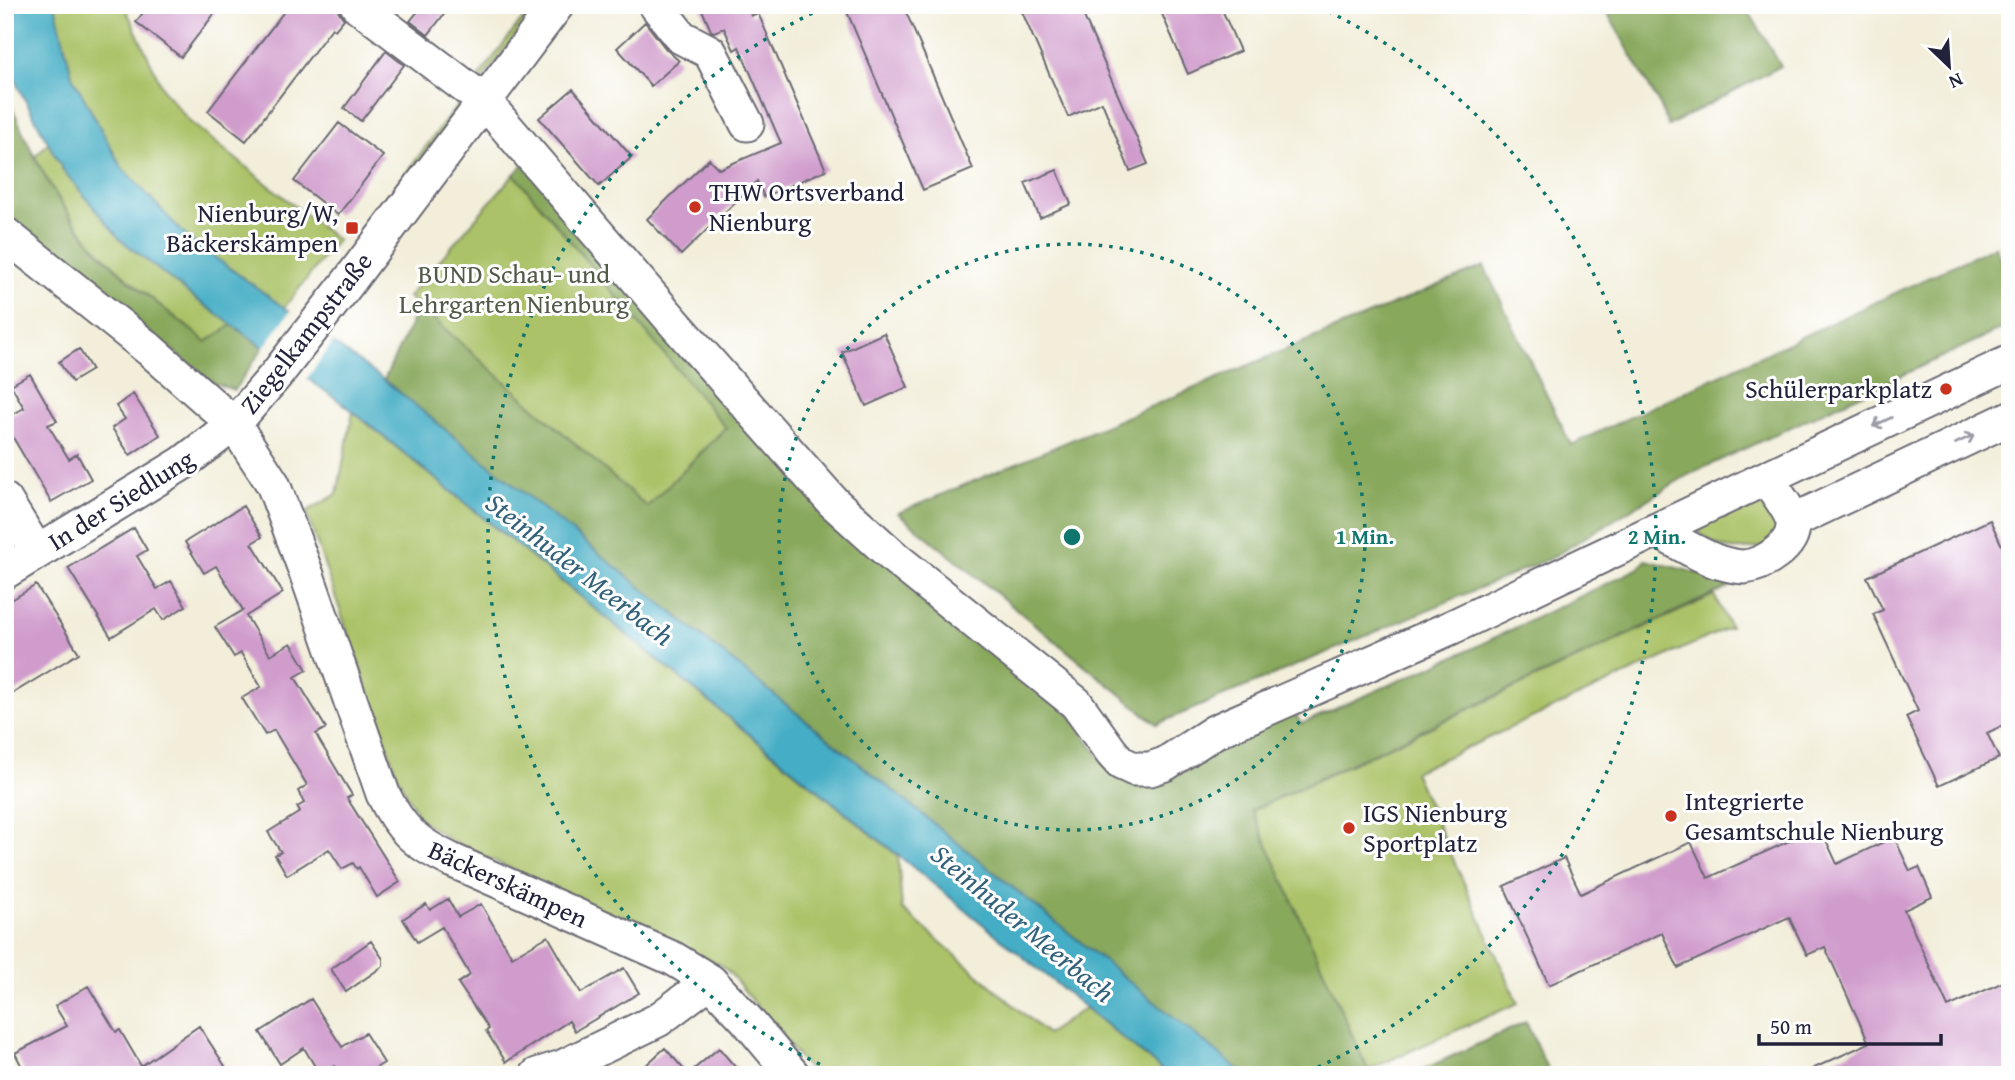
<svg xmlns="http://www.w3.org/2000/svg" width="2015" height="1080" font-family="'Gentium Book Plus',serif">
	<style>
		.green { fill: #abc267; stroke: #667251; stroke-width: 2 }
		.forest { fill: #88a85c; stroke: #55654c; stroke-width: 2 }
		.water { fill: #45adc5; stroke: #346880; stroke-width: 2 }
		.pier { fill: #f2eeda }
		.building { fill: #d09ccc }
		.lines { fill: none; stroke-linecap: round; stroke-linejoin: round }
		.minor-casing { stroke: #6b6973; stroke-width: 37 }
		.minor { stroke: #fff; stroke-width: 33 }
		.oneway { stroke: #9c9ca7 }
		.ring { fill: none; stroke: #0f766e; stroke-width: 3.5; stroke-dasharray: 3.5 7 }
		.poi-dot { fill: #c8321e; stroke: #fff; stroke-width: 2.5 }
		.labels { text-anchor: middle; stroke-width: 6; stroke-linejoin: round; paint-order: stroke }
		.poi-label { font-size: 26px; fill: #22223b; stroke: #fff; text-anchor: start }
		.park-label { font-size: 26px; fill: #525a4a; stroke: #fff }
		.street-label { font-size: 26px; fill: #22223b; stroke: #fff }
		.water-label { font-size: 28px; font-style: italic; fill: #326179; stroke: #fff }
		.centre { fill: #0f766e; stroke: #fff; stroke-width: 3.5 }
		.ring-label { font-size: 21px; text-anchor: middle; font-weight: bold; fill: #0f766e; stroke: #fff; stroke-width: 6; stroke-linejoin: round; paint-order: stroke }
	</style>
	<rect width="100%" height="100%" fill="#fff"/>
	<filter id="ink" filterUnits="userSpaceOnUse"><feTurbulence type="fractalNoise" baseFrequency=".0143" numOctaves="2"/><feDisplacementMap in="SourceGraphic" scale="14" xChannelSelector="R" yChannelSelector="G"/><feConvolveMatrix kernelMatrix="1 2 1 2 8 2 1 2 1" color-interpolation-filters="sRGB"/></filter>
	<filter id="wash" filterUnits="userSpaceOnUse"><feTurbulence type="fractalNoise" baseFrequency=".00686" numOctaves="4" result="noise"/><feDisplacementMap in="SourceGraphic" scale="28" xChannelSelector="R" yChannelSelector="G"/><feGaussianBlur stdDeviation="1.57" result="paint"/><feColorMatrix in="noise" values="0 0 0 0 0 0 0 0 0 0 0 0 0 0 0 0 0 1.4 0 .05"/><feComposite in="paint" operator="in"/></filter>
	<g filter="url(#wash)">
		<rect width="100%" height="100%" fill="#f2eeda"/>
		<path class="green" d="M 55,5 L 124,5 L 164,91 L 190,122 L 337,240 L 284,308 L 187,237 L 122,168 L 72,76 Z
			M 533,5 L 539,5 L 369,229 L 365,227 Z
			M 48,143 L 63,170 L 120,239 L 189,294 L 232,325 L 206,342 C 176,317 143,294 114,266 C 82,236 55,196 35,157 Z
			M 514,174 L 726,427 L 647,507 L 408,297 Z
			M 353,412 L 898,856 L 902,909 L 1047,1034 L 1085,1008 L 1168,1075 L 813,1075 L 730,973 L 719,964 L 451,841 L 420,819 L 398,777 L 306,512 L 337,494 Z
			M 1765,504 L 1782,524 L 1768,546 C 1735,552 1719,553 1694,527 L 1733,509 Z
			M 1714,595 L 1730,627 L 1414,772 L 1518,1003 L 1368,1070 L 1251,811 Z"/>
		<path class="forest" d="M 1603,5 L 1745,5 L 1781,66 L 1668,126 L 1662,109 Z
			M 5,89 C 30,154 63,219 114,267 C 143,294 176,317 206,342 L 232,325 L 263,348 L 234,390 L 214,383 L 5,220 Z
			M 528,160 L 669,329 L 1063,705 L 1110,771 L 1294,711 L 1301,724 L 1471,649 L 1639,568 L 1646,560 L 1737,583 L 1252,810 L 1370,1075 L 1245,1075 L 384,380 L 419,306 L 647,507 L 726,428 L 514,174 Z
			M 1995,246 L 2010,281 L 2010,325 L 1688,475 L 1551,558 L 1157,724 L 898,513 L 1484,266 L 1571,445 Z
			M 1526,1022 L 1550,1075 L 1411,1075 Z"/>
		<path class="water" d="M 5,5 L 55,5 L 72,76 L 122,168 L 187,237 L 384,380 L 1245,1075 L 1168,1075 L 349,408 L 189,294 L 120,239 L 63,170 L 18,87 L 5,42 Z"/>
		<path class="pier" d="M 292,309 L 335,340 L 305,381 L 262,350 Z"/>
		<g id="blocks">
			<path class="building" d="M 149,5 L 221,5 L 181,57 L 136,22 Z
				M 289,5 L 334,5 L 344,19 L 335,30 L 332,28 L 246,141 L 208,111 Z
				M 423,5 L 451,5 L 428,35 L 410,21 Z
				M 700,5 L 747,5 L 751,16 L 758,13 L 826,170 L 764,197 L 757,181 L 681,255 L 647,219 L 709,159 L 719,169 L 781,143 L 739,47 L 734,50 L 724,28 L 714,32 L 711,31 Z
				M 844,5 L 903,5 L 973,169 L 923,190 Z
				M 1019,5 L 1079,5 L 1148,164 L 1130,171 L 1102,102 L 1068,117 Z
				M 1158,5 L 1220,5 L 1240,51 L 1188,74 Z
				M 645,22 L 666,49 L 679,61 L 651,86 L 617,48 Z
				M 386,51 L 404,65 L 361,121 L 344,108 Z
				M 573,89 L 632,157 L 599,186 L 539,118 Z
				M 339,123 L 383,156 L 338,215 L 294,181 Z
				M 1057,170 L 1071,204 L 1040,218 L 1025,183 Z
				M 884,333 L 908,387 L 866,406 L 842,352 Z
				M 79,349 L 92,370 L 72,382 L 59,362 Z
				M 30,374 L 57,421 L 48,425 L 69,459 L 77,454 L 91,479 L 51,502 L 5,424 L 5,419 L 24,408 L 11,385 Z
				M 133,394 L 160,435 L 130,455 L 112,428 L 125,419 L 116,406 Z
				M 243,506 L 262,537 L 252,543 L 283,593 L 246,616 L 270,655 L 291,643 L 307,670 L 295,677 L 326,728 L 316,734 L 319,740 L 352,795 L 347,798 L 400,882 L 377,897 L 359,867 L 357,869 L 353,863 L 342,869 L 329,849 L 287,875 L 275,855 L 281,852 L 268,832 L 300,812 L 297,807 L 304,803 L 298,791 L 307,785 L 274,730 L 265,735 L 242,698 L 261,687 L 241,653 L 234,657 L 215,627 L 243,610 L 216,566 L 204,573 L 185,542 Z
				M 1990,520 L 2010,563 L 2010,722 L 1987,733 L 1999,758 L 1939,786 L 1906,717 L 1918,711 L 1873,614 L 1883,610 L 1867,577 Z
				M 134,528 L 147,550 L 137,556 L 157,589 L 171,581 L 186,606 L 163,620 L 156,609 L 111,637 L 68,568 Z
				M 36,585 L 79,653 L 5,698 L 5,604 Z
				M 1820,827 L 1837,864 L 1894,837 L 1910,871 L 1919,867 L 1932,897 L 1904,910 L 1948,1007 L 2010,979 L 2010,1075 L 1799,1075 L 1869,1043 L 1825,947 L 1807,955 L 1789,917 L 1678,968 L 1662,933 L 1549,985 L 1504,886 L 1564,858 L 1581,894 L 1691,842 L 1708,878 Z
				M 448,899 L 458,917 L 481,904 L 512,957 L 548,936 L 581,993 L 624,968 L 639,993 L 575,1031 L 569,1021 L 506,1062 L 486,1031 L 489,1029 L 458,983 L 470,975 L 442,927 L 417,942 L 403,919 L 426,904 L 430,910 Z
				M 371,941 L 383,959 L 383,966 L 346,992 L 331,969 Z
				M 88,986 L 116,1032 L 120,1030 L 141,1066 L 199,1026 L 225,1066 L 212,1075 L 26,1075 L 15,1053 L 67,1026 L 55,1006 Z
				M 311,999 L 342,1047 L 365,1033 L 384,1063 L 364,1075 L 341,1075 L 335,1066 L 320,1075 L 304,1048 L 280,1064 L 260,1032 Z
				M 665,1048 L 688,1074 L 719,1048 L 742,1075 L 635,1075 Z"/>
		</g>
	</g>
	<g filter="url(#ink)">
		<use href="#blocks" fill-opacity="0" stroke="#6b6973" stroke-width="2"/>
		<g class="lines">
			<g class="minor-casing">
				<path id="minor" d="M 357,5 L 484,101 L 677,326 L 833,502 L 896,559 L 1076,703 L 1112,753 L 1121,763 L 1134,769 L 1150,769 L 1165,764 L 1214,732 L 1450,628 L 1766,478 C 1773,488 1792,512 1793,524 C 1794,546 1764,565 1744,567 C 1737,567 1725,564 1718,562 C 1696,554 1676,541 1656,530
					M 656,5 L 681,37 L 710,52 L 747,124
					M 5,234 L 149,349 L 234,424 L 273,484 L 307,575 L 383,794 C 400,829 415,843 451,860 L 674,959 L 710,981 L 746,1019 L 793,1075
					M 1766,478 L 2010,362
					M 5,500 L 37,552
					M 1793,521 L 2010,418
					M 5,572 L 183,463 L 234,424 L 276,375 L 347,284 L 557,5
					M 537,1075 L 562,1067 L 658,1020 L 710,981"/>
			</g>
			<use href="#minor" class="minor"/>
		</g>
		<defs><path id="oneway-shaft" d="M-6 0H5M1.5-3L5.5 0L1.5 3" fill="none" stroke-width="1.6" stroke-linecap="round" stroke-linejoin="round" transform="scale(1.75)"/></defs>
		<g class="oneway">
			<use href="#oneway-shaft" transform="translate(1882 422) rotate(154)"/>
			<use href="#oneway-shaft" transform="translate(1965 439) rotate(-25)"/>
		</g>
	</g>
	<g class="ring">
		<circle cx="1072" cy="537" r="293"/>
		<path d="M839 1073A585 585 0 0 1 825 7M1319 7A585 585 0 0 1 1305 1073"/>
	</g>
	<g class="poi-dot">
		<circle cx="695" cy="207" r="7"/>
		<rect x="345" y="221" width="14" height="14" rx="3.5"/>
		<circle cx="1946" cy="389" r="7"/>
		<circle cx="1671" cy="816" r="7"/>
		<circle cx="1349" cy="828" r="7"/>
	</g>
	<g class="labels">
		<g class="poi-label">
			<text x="709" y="201">THW Ortsverband<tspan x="709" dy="30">Nienburg</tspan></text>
			<text x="338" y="222" text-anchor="end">Nienburg/W,<tspan x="338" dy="30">Bäckerskämpen</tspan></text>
			<text x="1932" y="398" text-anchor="end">Schülerparkplatz</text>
			<text x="1685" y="810">Integrierte<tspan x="1685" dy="30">Gesamtschule Nienburg</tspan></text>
			<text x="1363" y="822">IGS Nienburg<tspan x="1363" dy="30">Sportplatz</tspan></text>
		</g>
		<g class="park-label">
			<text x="514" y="283">BUND Schau- und<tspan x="514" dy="30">Lehrgarten Nienburg</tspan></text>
		</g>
		<g class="street-label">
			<text transform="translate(306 333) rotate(-52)" y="9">Ziegelkampstraße</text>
			<text transform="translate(121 500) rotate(-32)" y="9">In der Siedlung</text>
			<text transform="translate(508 884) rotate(25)" y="9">Bäckerskämpen</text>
		</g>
		<g class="water-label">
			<text transform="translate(580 569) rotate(38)" y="10">Steinhuder Meerbach</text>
			<text transform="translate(1023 923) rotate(40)" y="10">Steinhuder Meerbach</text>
		</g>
	</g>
	<circle cx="1072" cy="537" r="10" class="centre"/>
	<g class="ring-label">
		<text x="1365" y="544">1 Min.</text>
		<text x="1657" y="544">2 Min.</text>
	</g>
	<rect width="2015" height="1080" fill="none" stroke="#fff" stroke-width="28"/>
	<g transform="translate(1949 66) rotate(155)" stroke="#ffffff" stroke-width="5" paint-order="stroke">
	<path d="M0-5L12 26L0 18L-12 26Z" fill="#22223b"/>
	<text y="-10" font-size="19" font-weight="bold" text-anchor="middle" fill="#22223b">N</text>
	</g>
	<path d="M1759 1034v10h182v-10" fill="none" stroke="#22223b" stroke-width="3.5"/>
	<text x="1770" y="1034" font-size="21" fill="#22223b" stroke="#ffffff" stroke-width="5" paint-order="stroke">50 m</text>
</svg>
